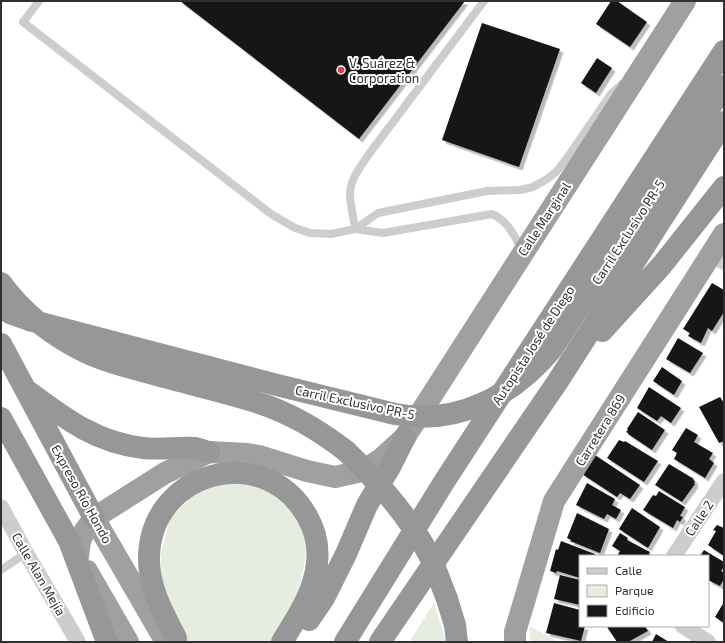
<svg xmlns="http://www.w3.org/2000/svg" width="725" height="643" font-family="'Exo 2',sans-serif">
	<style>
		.green { fill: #e6ecdf }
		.building { fill: #171717; filter: url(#shadow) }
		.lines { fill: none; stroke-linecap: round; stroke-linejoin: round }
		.service { stroke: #cdcdcd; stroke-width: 8 }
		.minor { stroke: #cdcdcd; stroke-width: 16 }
		.trunk { stroke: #a0a0a0; stroke-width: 22 }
		.motorway { stroke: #979797; stroke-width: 22 }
		.motorway-bridge { stroke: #979797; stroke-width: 22 }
		.poi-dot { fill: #da3f4e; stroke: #fff; stroke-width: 1.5 }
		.labels { text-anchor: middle; stroke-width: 4; stroke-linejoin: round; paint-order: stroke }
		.poi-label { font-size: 13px; fill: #303030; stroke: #fff; text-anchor: start }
		.street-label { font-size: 13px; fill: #303030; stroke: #fff }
	</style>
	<defs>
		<filter id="shadow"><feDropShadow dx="3.5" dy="3.5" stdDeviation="0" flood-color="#0004"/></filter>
	</defs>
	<rect width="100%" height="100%" fill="#fff"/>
	<path class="green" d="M 222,482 C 237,483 262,485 274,495 C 291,507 305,528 306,549 C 306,562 300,584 296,597 C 290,611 278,628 270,642 L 186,642 L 162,589 L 161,553 L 170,519 L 195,493 Z
		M 434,603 L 446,642 L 409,642 Z
		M 530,626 L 558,642 L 530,642 Z"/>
	<path class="building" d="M 180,1 L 465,1 L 359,139 Z
		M 611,1 L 617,1 L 647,22 L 630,47 L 596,24 Z
		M 482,23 L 560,49 L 519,167 L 442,140 Z
		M 597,58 L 612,68 L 596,93 L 581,83 Z
		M 712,283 L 724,290 L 724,312 L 712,331 L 708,328 L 701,343 L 688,336 L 690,333 L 683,329 Z
		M 678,338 L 703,353 L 690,373 L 666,359 Z
		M 662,367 L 682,381 L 674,395 L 653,381 Z
		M 649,387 L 681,408 L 671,423 L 661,416 L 657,421 L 637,408 Z
		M 720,397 L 724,403 L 724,441 L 719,443 L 699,407 Z
		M 638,412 L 665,430 L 652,450 L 628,434 L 628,433 L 626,432 L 628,430 L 627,429 Z
		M 686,428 L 698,435 L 694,442 L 713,453 L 709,459 L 714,463 L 705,478 L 674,459 L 677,453 L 672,450 Z
		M 619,440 L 624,442 L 625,441 L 658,461 L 644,482 L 607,458 Z
		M 595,455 L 640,485 L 630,499 L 620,493 L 617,497 L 582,474 Z
		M 669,464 L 694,479 L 693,480 L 695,481 L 694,483 L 695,484 L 682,502 L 655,485 Z
		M 587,483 L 615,499 L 612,505 L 621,510 L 616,519 L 607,514 L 604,519 L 576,505 Z
		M 659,491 L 685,507 L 680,516 L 683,517 L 680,522 L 677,520 L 673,528 L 643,510 L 653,495 L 656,496 Z
		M 632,508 L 660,527 L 648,548 L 619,529 Z
		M 577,513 L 609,529 L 600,553 L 570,541 L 571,540 L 567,538 Z
		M 717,525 L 724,528 L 724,556 L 708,545 L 716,531 L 713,530 Z
		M 620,533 L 628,538 L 627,540 L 650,552 L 648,556 L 617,556 L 620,551 L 612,546 Z
		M 561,541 L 595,554 L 595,556 L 580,556 L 580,578 L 557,571 L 556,573 L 550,571 L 556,549 L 558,550 Z
		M 704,550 L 724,562 L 724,567 L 721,571 L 724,573 L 724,579 L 720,586 L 708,580 L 708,556 L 700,556 Z
		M 560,575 L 580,580 L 580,605 L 554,599 Z
		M 724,602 L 724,623 L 715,617 Z
		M 554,603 L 580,610 L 580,626 L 585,626 L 581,641 L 546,633 Z
		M 609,626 L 645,626 L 648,631 L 628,642 L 617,642 L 607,627 Z
		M 656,634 L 669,642 L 652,642 Z"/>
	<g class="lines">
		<path class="service" d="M 39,1 L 23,22 L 271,214 L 295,228 L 310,233 L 331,234 L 355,229 L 378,213 L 487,191 L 520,190 L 533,187 L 547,179 L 556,172 L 567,158 L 611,94 L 622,84
			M 355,229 C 354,218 350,205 350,194 C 350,179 361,166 369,154 L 484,1
			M 355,229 L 383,233 L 492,214 C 508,221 514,235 522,250
			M 1,570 L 26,553"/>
		<path class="minor" d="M 711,254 L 724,262
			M 1,507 L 26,553 L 78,642
			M 674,556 L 724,481
			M 683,626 L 708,642"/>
		<path class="trunk" d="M 94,518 L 166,642
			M 78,557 L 80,541 L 84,532 L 94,518 L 165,473 L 209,452 L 247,454 L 259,456 L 307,471 L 335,477 L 362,471 L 381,459 L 405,437 L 685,1
			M 87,571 L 128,642
			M 515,642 L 515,632 L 554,501 L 724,234"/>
		<path class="motorway" d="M 1,283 C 22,312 53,336 85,352 C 103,361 123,366 142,371 C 180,382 218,390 256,402 C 288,412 319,430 346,451
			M 602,331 L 662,265 L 724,187
			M 1,344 L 94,518
			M 25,389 C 63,417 94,442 143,448 C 160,450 178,447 195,448 C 200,449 205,451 209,452
			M 1,418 L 69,541 L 107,642
			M 447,599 L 455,625 L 457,642
			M 309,620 L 324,598 L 346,554 L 367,505 L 390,467 L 405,437
			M 176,642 L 176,638 C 163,613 149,588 149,559 C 149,471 264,440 307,516 C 315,530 319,546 317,563 C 314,593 297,617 282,642
			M 345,642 L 444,482 L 724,51
			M 380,642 L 558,381 L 724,122"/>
		<path class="motorway-bridge" d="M 1,308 L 12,314 L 29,320 L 277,385 L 395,414 C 458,426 512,396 552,349 L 724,86
			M 346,451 C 378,482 407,514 428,553 C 436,568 441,584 447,599"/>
	</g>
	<circle class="poi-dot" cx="341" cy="70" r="4"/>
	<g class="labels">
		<g class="poi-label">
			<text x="349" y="68">V. Suárez &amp;<tspan x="349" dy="15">Corporation</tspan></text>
		</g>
		<g class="street-label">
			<text transform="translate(544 219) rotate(-57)" y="5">Calle Marginal</text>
			<text transform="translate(628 232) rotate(-57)" y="5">Carril Exclusivo PR-5</text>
			<text transform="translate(533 345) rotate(-57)" y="5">Autopista José de Diego</text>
			<text transform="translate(355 402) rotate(12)" y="5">Carril Exclusivo PR-5</text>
			<text transform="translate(600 430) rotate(-58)" y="5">Carretera 869</text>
			<text transform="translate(82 494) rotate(61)" y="5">Expreso Río Hondo</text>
			<text transform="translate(699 518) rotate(-56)" y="5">Calle 2</text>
			<text transform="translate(39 574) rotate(60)" y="5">Calle Alan Mejía</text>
		</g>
	</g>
	<rect width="725" height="643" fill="none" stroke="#303030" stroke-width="4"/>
	<rect x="579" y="555" width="130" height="72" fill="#ffffff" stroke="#acacac"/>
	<rect x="587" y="568" width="20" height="6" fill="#cdcdcd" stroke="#acacac"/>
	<text x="615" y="575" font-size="12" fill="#303030">Calle</text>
	<rect x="587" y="585" width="20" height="12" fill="#e6ecdf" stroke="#acacac"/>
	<text x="615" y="595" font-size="12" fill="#303030">Parque</text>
	<rect x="587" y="605" width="20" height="12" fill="#171717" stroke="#acacac"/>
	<text x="615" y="615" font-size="12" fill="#303030">Edificio</text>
</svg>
